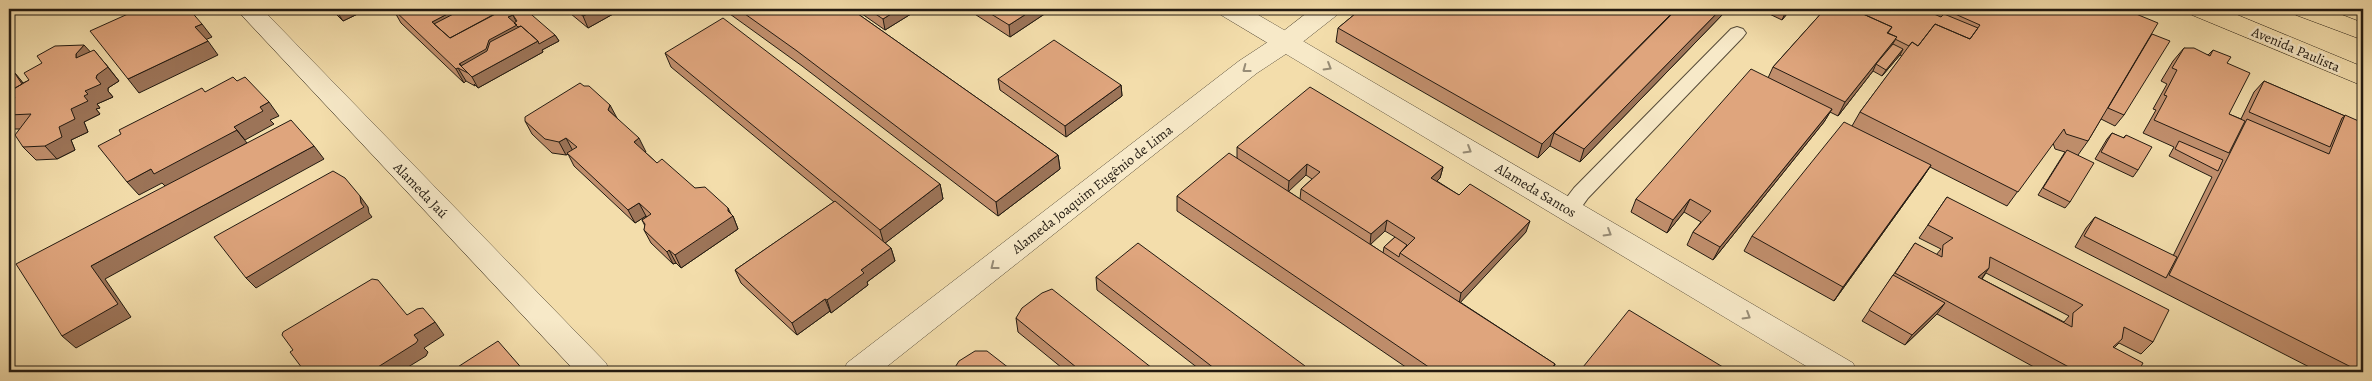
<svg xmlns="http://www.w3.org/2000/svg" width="2372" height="381" font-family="Alegreya,serif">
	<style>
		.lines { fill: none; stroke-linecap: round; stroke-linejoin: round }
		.service-casing { stroke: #564b38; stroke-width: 2 }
		.minor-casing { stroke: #564b38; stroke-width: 1 }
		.tertiary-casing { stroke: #564b38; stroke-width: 1 }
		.primary-casing { stroke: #221a11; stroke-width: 1 }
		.service { fill: #f7e9c8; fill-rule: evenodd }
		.minor { fill: #f7e9c8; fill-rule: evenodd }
		.tertiary { fill: #f7e9c8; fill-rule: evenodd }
		.primary { fill: #f3ddab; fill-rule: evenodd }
		.wall { fill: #c08e6c; stroke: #221a11; fill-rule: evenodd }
		.shaded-wall { fill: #9c7458; stroke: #221a11 }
		.building { fill: #dfa57d; stroke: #221a11; fill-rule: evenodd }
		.oneway { stroke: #978c76 }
		.labels { text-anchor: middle; stroke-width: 5; stroke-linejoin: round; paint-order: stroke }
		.street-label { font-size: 14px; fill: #221a11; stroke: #f7e9c8 }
	</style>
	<rect width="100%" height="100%" fill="#f3ddab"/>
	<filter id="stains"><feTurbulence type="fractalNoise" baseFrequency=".004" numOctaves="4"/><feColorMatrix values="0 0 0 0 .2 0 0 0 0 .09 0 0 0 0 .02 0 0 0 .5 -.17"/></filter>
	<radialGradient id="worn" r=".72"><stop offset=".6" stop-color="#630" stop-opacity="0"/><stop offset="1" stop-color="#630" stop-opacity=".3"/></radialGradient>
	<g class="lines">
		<g class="service-casing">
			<path id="service" d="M 1737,27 L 1743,29 L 1746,33 L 1743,37 L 1588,198 C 1580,209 1575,219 1561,214 L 1558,209 L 1574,188 L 1731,29 Z"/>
		</g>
		<g class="minor-casing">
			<path id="minor" d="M 236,9 L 262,9 L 606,363 L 610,372 L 576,372 Z
				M 1312,9 L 1340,9 L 1337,15 L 1295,48 L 1257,73 L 880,372 L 843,372 L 847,363 L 1239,61 L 1277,36 Z"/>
		</g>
		<g class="tertiary-casing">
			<path id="tertiary" d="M 1218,9 L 1248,9 L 1853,363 L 1857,372 L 1816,372 L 1221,15 Z"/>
		</g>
		<g class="primary-casing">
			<path id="primary" d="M 2189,9 L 2223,9 L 2363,67 L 2363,86 L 2192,15 Z
				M 2293,9 L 2327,9 L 2363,23 L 2363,40 L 2296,15 Z"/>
		</g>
		<use href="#service" class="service"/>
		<use href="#minor" class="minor"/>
		<use href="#tertiary" class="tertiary"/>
		<use href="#primary" class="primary"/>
	</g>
	<path class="wall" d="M 331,9 L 368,9 L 343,21 Z
		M 393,9 L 555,35 L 559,41 L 542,50 L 543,52 L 478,88 L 474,84 L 475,86 L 466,81 L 464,83 L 401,23 Z
		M 565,9 L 622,9 L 588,28 Z
		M 723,9 L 851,9 L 1058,155 L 1060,169 L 998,216 L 802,66 Z
		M 855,9 L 919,9 L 885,30 Z
		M 967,9 L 1052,9 L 1010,37 Z
		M 1361,9 L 1725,9 L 1723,14 L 1580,162 L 1550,146 L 1538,158 L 1336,42 L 1338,28 Z
		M 1759,9 L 1791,9 L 1782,20 Z
		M 1825,9 L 2124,9 L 2152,34 L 2124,115 L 2115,126 L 2101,119 L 2088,141 L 2078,155 L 2070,202 L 2065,208 L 2038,195 L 2065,152 L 2055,149 L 2053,143 L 2007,206 L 1930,167 L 1921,180 L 1834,301 L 1744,251 L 1752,236 L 1852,126 L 1860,112 L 1902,56 L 1900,55 L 1882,76 L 1873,71 L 1838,116 L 1830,112 L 1824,122 L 1713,260 L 1687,245 L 1693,232 L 1701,222 L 1684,212 L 1667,233 L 1631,212 L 1636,199 L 1768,78 L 1773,67 Z
		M 2184,48 L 2208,55 L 2213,50 L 2227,63 L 2229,114 L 2241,119 L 2254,92 L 2264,81 L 2345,116 L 2363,372 L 2319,372 L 2075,247 L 2086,228 L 2095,217 L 2173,256 L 2212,177 L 2169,156 L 2174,147 L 2143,133 L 2156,110 L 2153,109 L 2167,84 L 2161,81 L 2173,61 Z
		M 90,52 L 105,63 L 119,81 L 108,88 L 108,91 L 113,97 L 97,104 L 100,108 L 96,109 L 100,114 L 84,122 L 88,132 L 71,140 L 75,150 L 57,159 L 36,160 L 23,147 L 20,129 L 14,129 L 9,123 L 9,75 L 14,72 L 23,83 Z
		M 665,53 L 940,184 L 943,199 L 885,243 L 891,248 L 895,261 L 867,282 L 868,285 L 831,313 L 830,311 L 797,335 L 741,283 L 735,270 L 834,202 L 671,67 Z
		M 998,79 L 1121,85 L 1122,96 L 1066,137 L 1000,90 Z
		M 617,118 L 645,152 L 657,163 L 695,188 L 733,216 L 738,229 L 681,268 L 676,263 L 673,264 L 651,243 L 644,230 L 645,226 L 642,220 L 647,217 L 646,216 L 635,223 L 574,166 L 568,154 L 566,155 L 552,153 L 532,134 L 525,121 Z
		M 2112,133 L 2123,138 L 2126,135 L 2138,170 L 2133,177 L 2095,159 L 2107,139 Z
		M 1237,147 L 1443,167 L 1440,178 L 1437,181 L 1459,195 L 1526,232 L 1460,302 L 1555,364 L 1552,372 L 1413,372 L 1177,211 L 1177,196 L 1237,158 ZM 1306,175 L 1312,179 L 1301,189 L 1300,199 L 1288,191 ZM 1385,231 L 1395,237 L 1384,247 L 1383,253 L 1370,244 Z
		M 1947,197 L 2153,342 L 2141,354 L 2119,343 L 2114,348 L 2138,372 L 2043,372 L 1937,314 L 1905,345 L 1862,321 L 1915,243 L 1936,255 L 1941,249 L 1919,238 ZM 1986,273 L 2069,316 L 2064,322 L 1982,279 Z
		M 1096,277 L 1304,372 L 1203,372 L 1097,290 Z
		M 1016,318 L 1157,372 L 1067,372 L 1018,332 Z"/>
	<path class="shaded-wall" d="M 351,9 L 368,9 L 343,21 L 339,15 Z
		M 457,9 L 490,9 L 444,33 L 432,22 Z
		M 597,9 L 622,9 L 588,28 L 583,16 Z
		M 899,9 L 919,9 L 885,30 L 883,19 Z
		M 1034,9 L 1052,9 L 1010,37 L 1009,25 Z
		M 1676,9 L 1554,133 L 1550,146 L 1538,158 L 1542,144 Z
		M 1721,9 L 1725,9 L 1723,14 L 1580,162 L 1584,149 Z
		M 1787,9 L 1791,9 L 1782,20 Z
		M 513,15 L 524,38 L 461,66 L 451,40 Z
		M 202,24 L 212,37 L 205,40 L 195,27 Z
		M 555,35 L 559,41 L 542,50 L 543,52 L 478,88 L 472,77 L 538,41 Z
		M 1897,37 L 1889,50 L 1876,64 L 1873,71 L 1838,116 L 1845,102 Z
		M 208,41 L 218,55 L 139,93 L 128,79 Z
		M 84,45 L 96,58 L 76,58 L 76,54 Z
		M 1903,49 L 1900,55 L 1882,76 L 1886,70 Z
		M 94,50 L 119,81 L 108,88 L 108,91 L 113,97 L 97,104 L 100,108 L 96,109 L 100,114 L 84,122 L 88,132 L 71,140 L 75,150 L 57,159 L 45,146 L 71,109 L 84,96 L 85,91 L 96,78 L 97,75 Z
		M 458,68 L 466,81 L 464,83 L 456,69 Z
		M 14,72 L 20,79 L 30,93 L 9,103 L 9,93 Z
		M 1121,85 L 1122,96 L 1066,137 L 1065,126 Z
		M 269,102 L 279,116 L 270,120 L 274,124 L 245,140 L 234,127 L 260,107 Z
		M 610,105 L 617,118 L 608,110 Z
		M 1832,109 L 1824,122 L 1713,260 L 1720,247 Z
		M 237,130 L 247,143 L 166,187 L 162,183 L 139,195 L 127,182 L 151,169 Z
		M 566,138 L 573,151 L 566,155 L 559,142 Z
		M 639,138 L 646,152 L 640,155 L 634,142 Z
		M 314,146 L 324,159 L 105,279 L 131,317 L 76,348 L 62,336 L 91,266 Z
		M 1058,155 L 1060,169 L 998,216 L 996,202 Z
		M 1307,164 L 1306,175 L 1288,192 L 1289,181 Z
		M 1931,165 L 1921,180 L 1834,301 L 1843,287 Z
		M 1443,167 L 1440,178 L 1429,189 L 1431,178 Z
		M 940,184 L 943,199 L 884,244 L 880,230 Z
		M 360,196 L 368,207 L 369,213 L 372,217 L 256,288 L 246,278 L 361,203 Z
		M 1690,199 L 1684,212 L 1667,233 L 1673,220 Z
		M 639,203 L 646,216 L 635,223 L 628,210 Z
		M 728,208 L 732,216 L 733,216 L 738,229 L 681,268 L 675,255 L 728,211 Z
		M 1387,220 L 1385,231 L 1370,245 L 1371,234 Z
		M 1530,221 L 1526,232 L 1459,304 L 1461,293 Z
		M 891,248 L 895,261 L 867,282 L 868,285 L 831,313 L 827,300 L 861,270 Z
		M 669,250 L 676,263 L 673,264 L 667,252 Z
		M 1989,268 L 1980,281 L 1978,277 Z
		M 825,299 L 830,311 L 797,335 L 792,323 Z
		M 1945,303 L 1937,314 L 1905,345 L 1912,335 Z
		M 435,322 L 444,335 L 424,348 L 428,352 L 426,356 L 400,372 L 370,372 L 414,335 Z
		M 1555,364 L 1552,372 L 1548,372 Z
		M 1305,366 L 1304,372 L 1298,372 Z"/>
	<path class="building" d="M 139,9 L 180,9 L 181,10 L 184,9 L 189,9 L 202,24 L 195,27 L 208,41 L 128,79 L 90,31 Z
		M 333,9 L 351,9 L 339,15 Z
		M 394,9 L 457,9 L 432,22 L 450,38 L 505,9 L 506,9 L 513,15 L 508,17 L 517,25 L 489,40 L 486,49 L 459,64 L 468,73 L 458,68 L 456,69 L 393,9 Z
		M 463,9 L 497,9 L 500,11 L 450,38 L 434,24 Z
		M 497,9 L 505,9 L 500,11 Z
		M 506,9 L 525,9 L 555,35 L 539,44 L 538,41 L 521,26 L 518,27 L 514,23 L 517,21 L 513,15 Z
		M 573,9 L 597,9 L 583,16 Z
		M 738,9 L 851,9 L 1058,155 L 996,202 L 797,51 Z
		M 868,9 L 899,9 L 883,19 Z
		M 983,9 L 1034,9 L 1009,25 Z
		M 1361,9 L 1676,9 L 1542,144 L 1338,28 Z
		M 1677,9 L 1721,9 L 1584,149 L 1554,133 Z
		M 1825,9 L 1852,9 L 1892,27 L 1887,33 L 1897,37 L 1845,102 L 1773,67 Z
		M 1852,9 L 1922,9 L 1941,17 L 1944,14 L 1978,28 L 1970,39 L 1935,24 L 1918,46 L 1912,42 L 1909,46 L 1895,39 L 1897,37 L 1888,33 L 1892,27 Z
		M 1929,9 L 1947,9 L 1943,15 Z
		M 1947,9 L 2124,9 L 2158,23 L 2088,141 L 2066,134 L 2064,129 L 2018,192 L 1860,112 L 1912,42 L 1918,46 L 1935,24 L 1970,39 L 1980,25 L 1946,10 Z
		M 723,18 L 940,184 L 880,230 L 665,53 Z
		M 521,26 L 538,41 L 472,77 L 461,66 L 487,51 L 490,42 Z
		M 2152,34 L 2170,41 L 2124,115 L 2108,108 Z
		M 1054,40 L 1121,85 L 1065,126 L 998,79 Z
		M 1893,44 L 1903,49 L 1886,70 L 1876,64 Z
		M 84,45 L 76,54 L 76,58 L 94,50 L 108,67 L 97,75 L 96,78 L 101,84 L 85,91 L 88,94 L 84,96 L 88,101 L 71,109 L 75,119 L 59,127 L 62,137 L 45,146 L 23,147 L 15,135 L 31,114 L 9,115 L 9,101 L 15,98 L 10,91 L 29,80 L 24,73 L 42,63 L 37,56 L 55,46 Z
		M 2184,48 L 2194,48 L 2210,56 L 2213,50 L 2231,57 L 2227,63 L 2250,73 L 2229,114 L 2245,121 L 2229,153 L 2154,120 L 2167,96 L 2164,95 L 2177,70 L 2172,68 Z
		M 1751,69 L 1832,109 L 1720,247 L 1693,232 L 1711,211 L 1690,199 L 1673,220 L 1636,199 Z
		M 14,72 L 22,84 L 10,91 L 11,92 L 9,93 L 9,75 Z
		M 233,77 L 237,81 L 245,77 L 269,102 L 260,107 L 263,111 L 234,127 L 237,130 L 154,174 L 151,169 L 127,182 L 98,146 L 121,134 L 119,130 L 202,88 L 205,92 Z
		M 2264,81 L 2345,116 L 2342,118 L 2330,147 L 2249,112 Z
		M 580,83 L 584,86 L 589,86 L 610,105 L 608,110 L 639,138 L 634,142 L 657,163 L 662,159 L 695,188 L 705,187 L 728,208 L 728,211 L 733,216 L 675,255 L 669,250 L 667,252 L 644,230 L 645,224 L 642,220 L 651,214 L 639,203 L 628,210 L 567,153 L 577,147 L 566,138 L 559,142 L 545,139 L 525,121 L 525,117 Z
		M 1310,87 L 1443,167 L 1431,178 L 1459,195 L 1470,184 L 1530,221 L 1461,293 L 1400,253 L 1415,238 L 1387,220 L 1371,234 L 1301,189 L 1320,172 L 1307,164 L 1289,181 L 1237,147 Z
		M 2345,115 L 2363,123 L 2363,372 L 2361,372 L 2169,275 L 2247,119 L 2329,154 Z
		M 291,120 L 314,146 L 91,266 L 118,304 L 62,336 L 16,264 Z
		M 1844,122 L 1931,165 L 1843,287 L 1752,236 Z
		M 2112,133 L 2124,138 L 2126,135 L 2152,147 L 2138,170 L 2101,152 Z
		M 2179,141 L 2223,160 L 2218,171 L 2175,149 Z
		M 2067,150 L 2094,163 L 2070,202 L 2043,188 Z
		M 1229,153 L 1555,364 L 1548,372 L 1436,372 L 1177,196 Z
		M 333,171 L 345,178 L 360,196 L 361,203 L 364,207 L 246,278 L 214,237 Z
		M 1947,197 L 2169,310 L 2153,342 L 2124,327 L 2122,339 L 2113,347 L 2143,363 L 2138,372 L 2078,372 L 1895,273 L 1915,243 L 1942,257 L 1943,245 L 1953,238 L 1928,225 ZM 1990,257 L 2083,305 L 2073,313 L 2072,327 L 1978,277 L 1989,268 Z
		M 835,201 L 891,248 L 861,270 L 864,273 L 827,300 L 825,299 L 792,323 L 735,270 Z
		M 2095,217 L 2177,257 L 2166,278 L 2084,236 Z
		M 1395,237 L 1407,245 L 1400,253 L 1399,257 L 1384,247 Z
		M 1138,243 L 1305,366 L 1298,372 L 1219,372 L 1096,277 Z
		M 1893,275 L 1945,303 L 1912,335 L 1869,310 Z
		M 372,279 L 378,280 L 407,315 L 417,309 L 423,308 L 435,322 L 414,335 L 418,340 L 416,343 L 370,372 L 322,372 L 321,370 L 317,372 L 305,372 L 290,352 L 293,350 L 282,335 L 283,332 Z
		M 1052,289 L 1157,372 L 1082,372 L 1016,318 L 1022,308 L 1042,293 Z
		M 1629,310 L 1731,372 L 1579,372 Z
		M 498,341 L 525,372 L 450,372 Z
		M 975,351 L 987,351 L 1014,372 L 952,372 L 959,361 Z
		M 2066,369 L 2072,372 L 2065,372 Z"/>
	<defs><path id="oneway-chevron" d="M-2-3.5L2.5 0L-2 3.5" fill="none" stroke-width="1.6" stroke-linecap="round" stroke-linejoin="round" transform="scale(1.25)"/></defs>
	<g class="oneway">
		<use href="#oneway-chevron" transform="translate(1328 67) rotate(31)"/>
		<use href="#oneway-chevron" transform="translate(1246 69) rotate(143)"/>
		<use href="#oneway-chevron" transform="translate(1468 150) rotate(31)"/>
		<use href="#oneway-chevron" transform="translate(1608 233) rotate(31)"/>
		<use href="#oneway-chevron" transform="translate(994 266) rotate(142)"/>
		<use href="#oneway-chevron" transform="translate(1747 316) rotate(31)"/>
	</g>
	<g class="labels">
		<g class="street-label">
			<text transform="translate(2296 49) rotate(23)" y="5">Avenida Paulista</text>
			<text transform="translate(1092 189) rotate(-38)" y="5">Alameda Joaquim Eugênio de Lima</text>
			<text transform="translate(421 190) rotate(46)" y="5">Alameda Jaú</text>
			<text transform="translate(1536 190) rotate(31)" y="5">Alameda Santos</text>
		</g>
	</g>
	<rect width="2372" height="381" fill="none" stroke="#f3ddab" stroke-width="30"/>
	<rect x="10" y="10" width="2352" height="361" fill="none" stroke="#221a11" stroke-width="2.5"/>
	<rect x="15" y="15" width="2342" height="351" fill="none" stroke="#221a11"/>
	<rect width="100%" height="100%" filter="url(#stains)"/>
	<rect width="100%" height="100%" fill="url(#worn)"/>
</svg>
